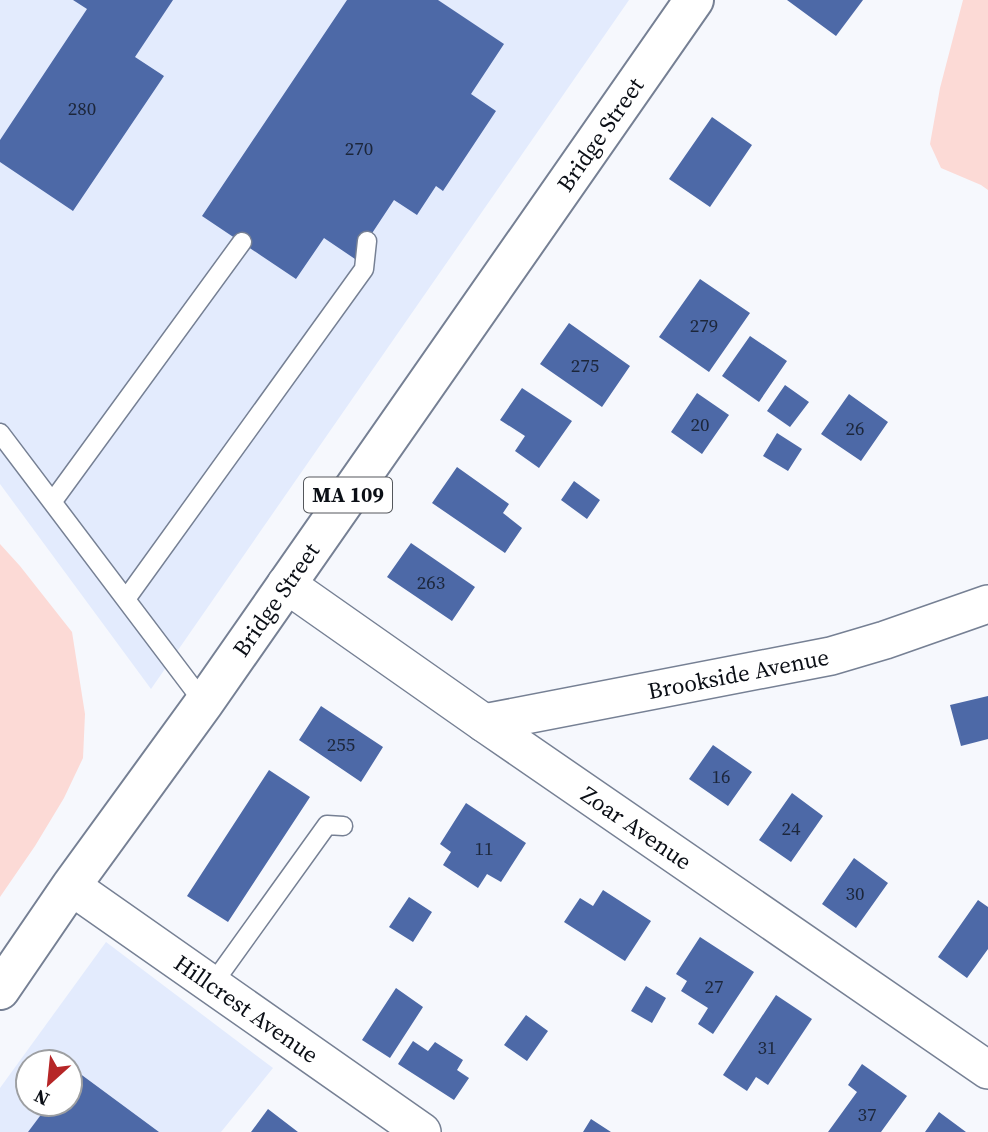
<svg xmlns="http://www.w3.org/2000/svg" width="988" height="1132" font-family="'Source Serif 4',serif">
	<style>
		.built { fill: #e3ebfd; fill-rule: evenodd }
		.green { fill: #fcdad6 }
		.building { fill: #4d69a7 }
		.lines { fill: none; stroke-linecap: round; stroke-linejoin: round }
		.service-casing { stroke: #768094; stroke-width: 21 }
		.minor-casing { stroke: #768094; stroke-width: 40 }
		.primary-casing { stroke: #768094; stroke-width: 42 }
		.service { stroke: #fff; stroke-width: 18 }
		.minor { stroke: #fff; stroke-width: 37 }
		.primary { stroke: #fff; stroke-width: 38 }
		.labels { text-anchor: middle; stroke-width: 5; stroke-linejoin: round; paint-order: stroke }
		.number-label { font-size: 19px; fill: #1c263a }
		.shield { fill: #fff; stroke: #54575c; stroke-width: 2 }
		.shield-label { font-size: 21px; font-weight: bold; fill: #0b0f16 }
		.street-label { font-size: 23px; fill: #0b0f16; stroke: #fff }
	</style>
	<rect width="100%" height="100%" fill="#f6f8fd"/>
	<path class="built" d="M 0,0 L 629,0 L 151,689 L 0,484 Z
		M 106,942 L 273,1068 L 221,1132 L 0,1132 L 0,1088 ZM 28,1062 L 70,1062 L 70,1104 L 28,1104 Z"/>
	<path class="green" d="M 963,0 L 988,0 L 988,190 L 981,185 L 941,168 L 930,144 L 940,88 Z
		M 0,544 L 20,566 L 72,632 L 85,714 L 83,758 L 64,798 L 35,846 L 0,897 Z"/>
	<path class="building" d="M 73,0 L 173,0 L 135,57 L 164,76 L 73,211 L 0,162 L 0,140 L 87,9 Z
		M 347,0 L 438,0 L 504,44 L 471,94 L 496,111 L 443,191 L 436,186 L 417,215 L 394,200 L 355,259 L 324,238 L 296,279 L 202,216 Z
		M 787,0 L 863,0 L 836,36 Z
		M 712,117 L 752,145 L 710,207 L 669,179 Z
		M 700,279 L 750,313 L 709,372 L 659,337 Z
		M 569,323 L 630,366 L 602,407 L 540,364 Z
		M 750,336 L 787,361 L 759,402 L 722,376 Z
		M 785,385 L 809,402 L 790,427 L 767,411 Z
		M 522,388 L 572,421 L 539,468 L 515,451 L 525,436 L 500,420 Z
		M 697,393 L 729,415 L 702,454 L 671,432 Z
		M 849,394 L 888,422 L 861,461 L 821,434 Z
		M 777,433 L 802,449 L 788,471 L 763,456 Z
		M 457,467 L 509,504 L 503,513 L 522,528 L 505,553 L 432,503 Z
		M 574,481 L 600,500 L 587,519 L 561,500 Z
		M 411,543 L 475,587 L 452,621 L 387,577 Z
		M 988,696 L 988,739 L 961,746 L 950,705 Z
		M 321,706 L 383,747 L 361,782 L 299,740 Z
		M 713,745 L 752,772 L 728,806 L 689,779 Z
		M 269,770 L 310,797 L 228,922 L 187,896 Z
		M 792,793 L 823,816 L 791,862 L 759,840 Z
		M 466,803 L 526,843 L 501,882 L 487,874 L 478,888 L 443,865 L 451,852 L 440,844 Z
		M 854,858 L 888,883 L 856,928 L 822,904 Z
		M 603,890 L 651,921 L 625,961 L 564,922 L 580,898 L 593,906 Z
		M 409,897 L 432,912 L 413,942 L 389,927 Z
		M 978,900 L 988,907 L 988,949 L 967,978 L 938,957 Z
		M 700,937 L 754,972 L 713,1034 L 698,1024 L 708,1008 L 681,991 L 687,981 L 676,974 Z
		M 646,986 L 666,998 L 652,1023 L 631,1011 Z
		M 396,988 L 423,1007 L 390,1058 L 362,1040 Z
		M 776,995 L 812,1019 L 768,1085 L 756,1077 L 747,1091 L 723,1075 Z
		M 526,1015 L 548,1031 L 527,1061 L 504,1045 Z
		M 413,1041 L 428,1051 L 435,1042 L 463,1060 L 457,1070 L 469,1078 L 454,1100 L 398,1064 Z
		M 862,1064 L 907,1096 L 881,1132 L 828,1132 L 857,1092 L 848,1085 Z
		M 75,1070 L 159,1132 L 28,1132 L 49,1104 L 70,1104 L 70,1076 Z
		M 268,1109 L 298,1132 L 251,1132 Z
		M 939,1112 L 966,1132 L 925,1132 Z
		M 591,1119 L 611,1132 L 583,1132 Z"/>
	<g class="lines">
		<g class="service-casing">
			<path id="service" d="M 0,433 L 204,703
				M 53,501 L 242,242
				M 126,599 L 364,269 L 367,241
				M 212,985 L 327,825 L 343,826"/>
		</g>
		<g class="minor-casing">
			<g id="minor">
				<path id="s1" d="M 286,584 L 484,723 L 988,1070"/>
				<path id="s2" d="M 484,723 L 831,656 L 885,640 L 988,604"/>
				<path id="s3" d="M 71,886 L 422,1132"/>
			</g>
		</g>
		<g class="primary-casing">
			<g id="primary">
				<path id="s4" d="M 0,990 L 71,886 L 204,703 L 694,0"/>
			</g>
		</g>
		<use href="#service" class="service"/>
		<use href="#minor" class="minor"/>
		<use href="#primary" class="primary"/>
	</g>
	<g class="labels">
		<g class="number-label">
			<text x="82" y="115">280</text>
			<text x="359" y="155">270</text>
			<text x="704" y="332">279</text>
			<text x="585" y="372">275</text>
			<text x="700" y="431">20</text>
			<text x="855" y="435">26</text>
			<text x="431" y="589">263</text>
			<text x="341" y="751">255</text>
			<text x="721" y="783">16</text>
			<text x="791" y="835">24</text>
			<text x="484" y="855">11</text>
			<text x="855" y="900">30</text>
			<text x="714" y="993">27</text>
			<text x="767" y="1054">31</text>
			<text x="867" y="1121">37</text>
		</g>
		<rect class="shield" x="304" y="477.5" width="88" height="35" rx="5"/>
		<g class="shield-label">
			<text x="348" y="502">MA 109</text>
		</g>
		<g class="street-label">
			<text dy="8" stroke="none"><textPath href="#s4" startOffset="1045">Bridge Street</textPath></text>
			<text dy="8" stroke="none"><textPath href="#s4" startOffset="478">Bridge Street</textPath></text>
			<text dy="8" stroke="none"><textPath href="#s2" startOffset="259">Brookside Avenue</textPath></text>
			<text dy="8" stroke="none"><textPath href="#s1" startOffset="427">Zoar Avenue</textPath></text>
			<text dy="8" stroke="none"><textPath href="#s3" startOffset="214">Hillcrest Avenue</textPath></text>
		</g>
	</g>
	<g transform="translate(49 1083) rotate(207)"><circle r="33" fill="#ffffff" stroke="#9d9fa2" stroke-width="2"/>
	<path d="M0-5L12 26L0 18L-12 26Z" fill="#b62627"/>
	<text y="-10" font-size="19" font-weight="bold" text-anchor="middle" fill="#0b0f16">N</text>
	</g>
</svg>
